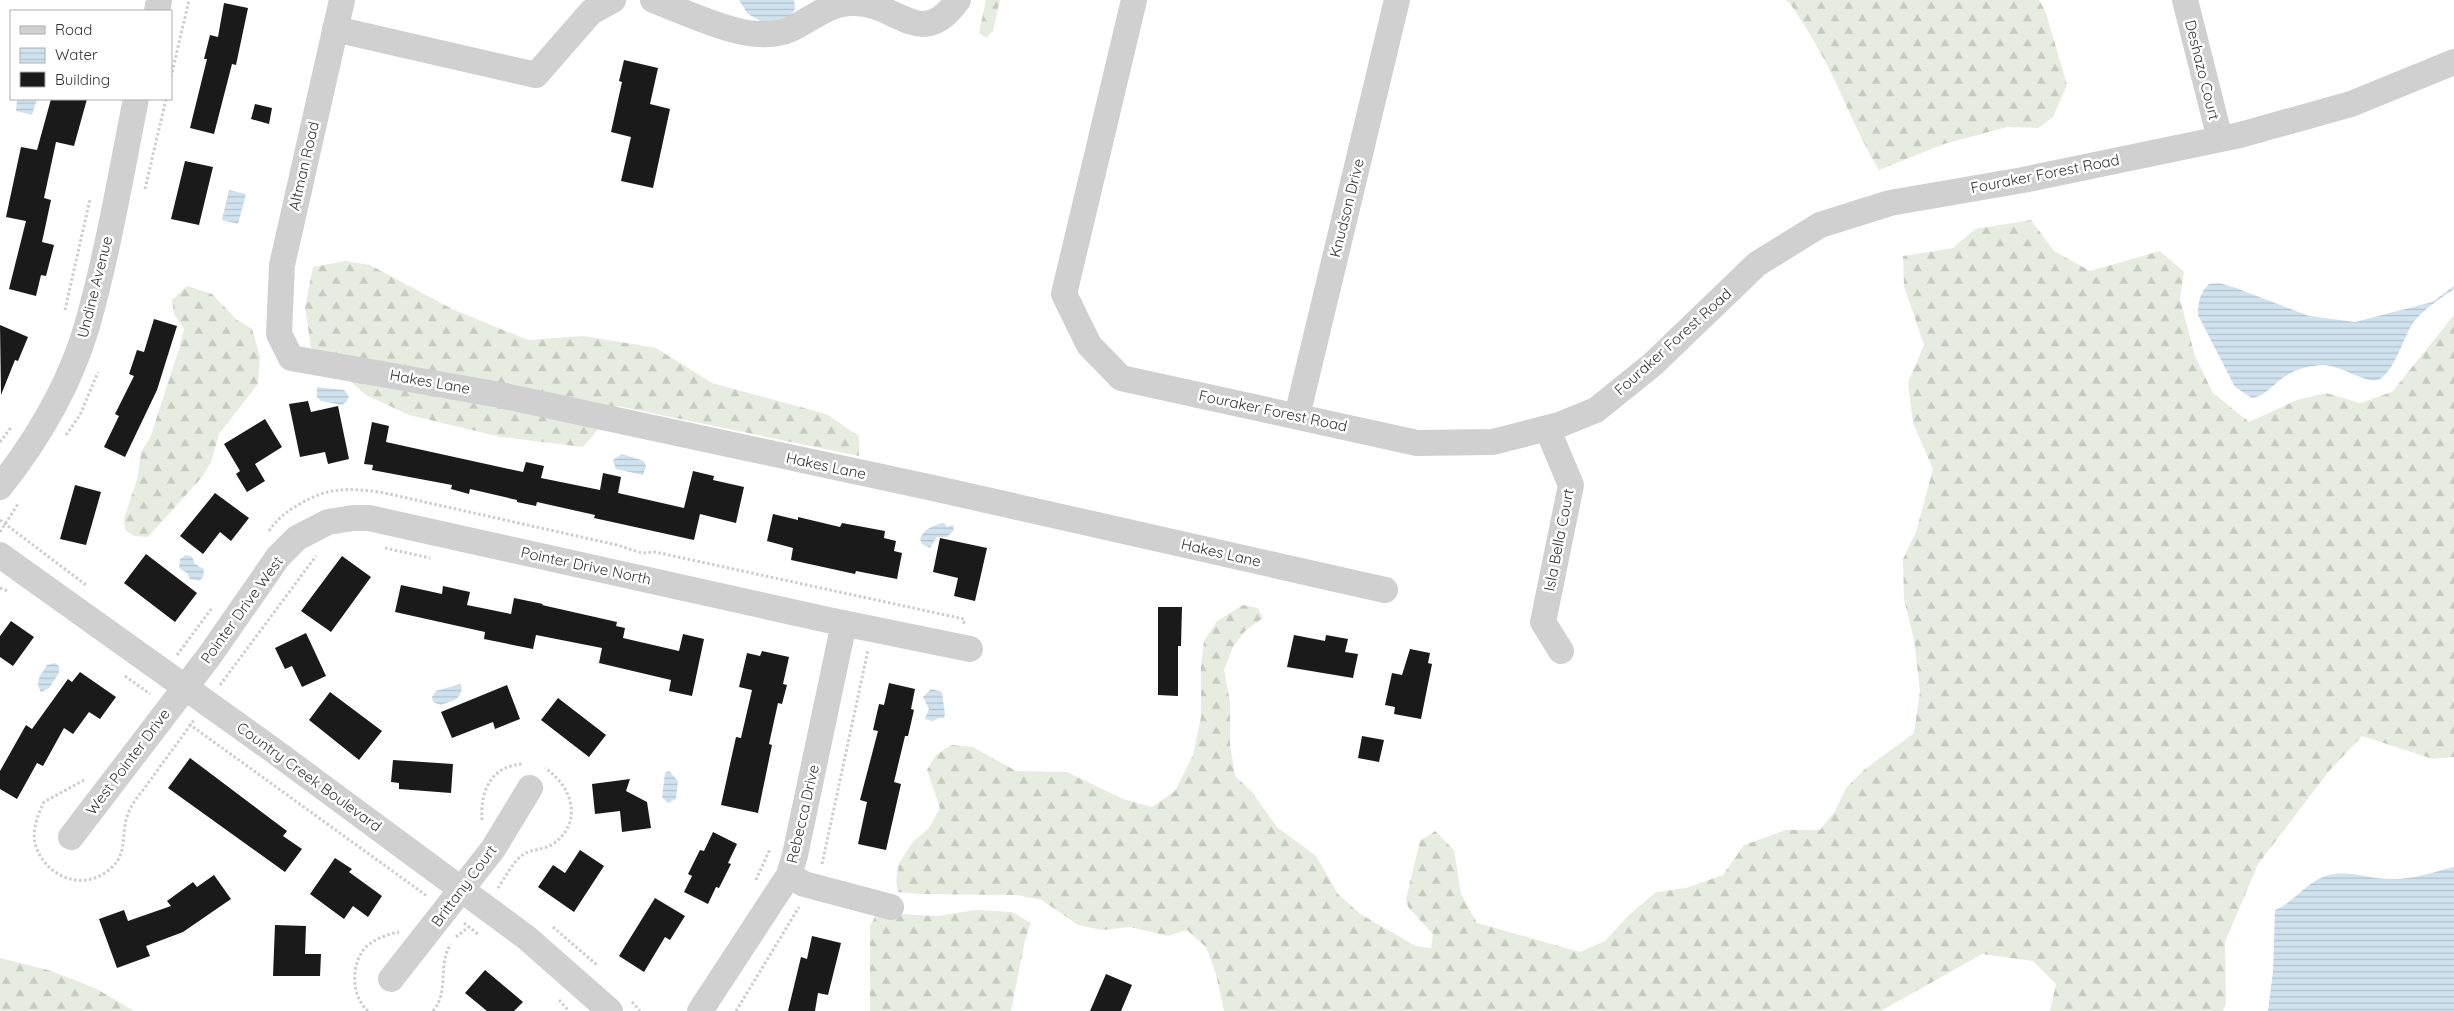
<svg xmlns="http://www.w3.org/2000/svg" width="2454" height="1011" font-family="Quicksand,sans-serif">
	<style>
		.forest { fill: url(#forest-firs) }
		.water { fill: url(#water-rules) }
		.building { fill: #1a1a1a }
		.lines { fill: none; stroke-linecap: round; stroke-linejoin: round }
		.path { stroke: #cdcdcd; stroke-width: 3; stroke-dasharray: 2.5 2.5; stroke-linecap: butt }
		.minor { stroke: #d0d0d0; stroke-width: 26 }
		.labels { text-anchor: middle; stroke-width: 5; stroke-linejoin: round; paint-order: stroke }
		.street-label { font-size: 15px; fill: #333; stroke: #fff }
	</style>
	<defs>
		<pattern id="forest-firs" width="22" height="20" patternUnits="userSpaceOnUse" patternTransform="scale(1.25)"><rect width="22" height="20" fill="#e6ecdf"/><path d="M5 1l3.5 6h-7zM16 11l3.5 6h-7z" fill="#c6cbc0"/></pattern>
		<pattern id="water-rules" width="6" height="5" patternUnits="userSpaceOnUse" patternTransform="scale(1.25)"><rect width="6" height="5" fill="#cfe2ee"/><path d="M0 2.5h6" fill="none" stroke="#b2c2cd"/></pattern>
	</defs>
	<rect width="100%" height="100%" fill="#fff"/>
	<path class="forest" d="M 986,0 L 1000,0 L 993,31 L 986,38 L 979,33 Z
		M 1785,0 L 2039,0 L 2046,13 L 2067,85 L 2053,117 L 2038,128 L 2007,127 L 1944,144 L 1879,170 C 1862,142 1849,111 1835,81 C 1822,53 1806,27 1789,2 Z
		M 2031,220 L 2054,251 L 2090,271 L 2160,251 L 2184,272 L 2180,299 L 2195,356 L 2213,393 L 2249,422 L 2297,400 L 2326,393 L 2360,403 L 2392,392 L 2454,315 L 2454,757 L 2433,759 L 2362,736 L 2329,771 L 2258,864 L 2225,942 L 2226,1003 L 2223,1011 L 2050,1011 L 2056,984 L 2033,961 L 1982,954 L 1881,1011 L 1224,1011 L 1216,974 L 1206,947 L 1187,930 L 1168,936 L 1130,927 L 1102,930 L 1078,925 L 1042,900 L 1017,895 L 919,894 L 898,892 L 896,880 L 899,863 L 913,842 L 929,828 L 940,808 L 927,770 L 936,755 L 951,745 L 973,747 L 1016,771 L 1067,772 L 1123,799 L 1152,807 L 1175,791 L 1193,755 L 1201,717 L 1201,666 L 1204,641 L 1217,621 L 1243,605 L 1258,608 L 1263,618 L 1245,631 L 1233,647 L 1224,670 L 1230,702 L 1230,744 L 1235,776 L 1252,792 L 1277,827 L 1316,856 L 1338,894 L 1360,914 L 1416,946 L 1431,948 L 1433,934 L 1408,907 L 1406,899 L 1420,841 L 1435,831 L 1454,850 L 1461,894 L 1477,923 L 1580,952 L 1605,941 L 1629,915 L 1656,892 L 1686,888 L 1723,875 L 1744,845 L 1786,830 L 1820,830 L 1835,811 L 1846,788 L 1864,770 L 1914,733 L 1920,691 L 1914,640 L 1904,599 L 1903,559 L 1916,532 L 1933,469 L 1913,423 L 1908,382 L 1924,345 L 1904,286 L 1903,256 L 1953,248 L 1975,229 Z
		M 345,261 L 370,265 L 452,309 L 528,340 L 584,336 L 656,348 L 712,383 L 826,414 L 859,436 L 859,456 L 618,406 L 583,447 L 501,437 L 409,415 L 366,395 L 311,347 L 305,307 L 313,267 Z
		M 187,286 L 212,294 L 237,320 L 252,329 L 260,357 L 258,384 L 219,434 L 211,462 L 203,476 L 148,537 L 134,536 L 125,530 L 124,519 L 138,476 L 141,452 L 150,438 L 180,346 L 184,329 L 174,314 L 172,300 Z
		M 976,910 L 1012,912 L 1031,923 L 1025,940 L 1011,1011 L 870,1011 L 870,926 L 877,913 L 937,916 Z
		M 0,958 L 48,970 L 95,988 L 134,1011 L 0,1011 Z"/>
	<path class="water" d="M 739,0 L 794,0 L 795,9 L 791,16 L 766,24 L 748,14 Z
		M 17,99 L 37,99 L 32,115 L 16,111 Z
		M 229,190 L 246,194 L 238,224 L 222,220 Z
		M 2219,283 L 2236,288 L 2309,316 L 2355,322 L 2432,302 L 2454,286 L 2454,289 C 2440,299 2423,309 2413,323 C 2403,338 2395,370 2380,379 C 2368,386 2340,364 2322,365 C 2306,366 2293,370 2280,380 C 2270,388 2264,396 2252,398 L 2235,387 L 2198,315 C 2198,303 2200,292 2209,284 Z
		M 317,387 L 344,390 L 349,396 L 347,401 L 342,405 L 321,401 L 317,397 Z
		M 622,454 L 644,461 L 646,467 L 643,475 L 616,469 L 613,460 Z
		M 944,523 L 947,527 L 953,525 L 954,530 L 947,537 L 937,537 L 930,548 L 922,544 L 920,539 C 923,530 934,524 944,523 Z
		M 186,555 L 192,557 L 195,564 L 204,569 L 203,577 L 199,581 L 190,579 L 187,573 L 179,568 L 180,559 Z
		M 55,663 L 59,666 L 59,673 L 49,688 L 41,692 C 34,681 41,675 47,665 Z
		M 460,684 L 462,687 C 460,701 454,700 441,705 L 433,702 L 432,697 L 436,691 Z
		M 931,689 L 942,692 L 945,714 L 944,718 L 939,718 L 933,721 L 925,719 L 929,709 L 923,697 Z
		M 669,771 L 678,781 L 676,799 L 668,803 L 662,797 L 665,773 Z
		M 2454,867 L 2454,1011 L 2268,1011 L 2273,971 L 2275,910 C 2295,902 2306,881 2329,875 C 2350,870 2369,879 2390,879 C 2413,880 2432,872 2454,867 Z"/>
	<path class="building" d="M 224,3 L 248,8 L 236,65 L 232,64 L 214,134 L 190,128 L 207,59 L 204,59 L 210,35 L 218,37 Z
		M 624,60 L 658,68 L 650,104 L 670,109 L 653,188 L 621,181 L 631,137 L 611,132 L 622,82 L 619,81 Z
		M 51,99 L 87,99 L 74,146 L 56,142 L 44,198 L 51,200 L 42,242 L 54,245 L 46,276 L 41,275 L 36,296 L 9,289 L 26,221 L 6,217 L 21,147 L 37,150 Z
		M 255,104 L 272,108 L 269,124 L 251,119 Z
		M 185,161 L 213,167 L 199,225 L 171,219 Z
		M 154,319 L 177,326 L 157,390 L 125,457 L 104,447 L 119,416 L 115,414 L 134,376 L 129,374 L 137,350 L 144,352 Z
		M 0,325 L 28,337 L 18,361 L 15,360 L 1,395 Z
		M 308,401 L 311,412 L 338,406 L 349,459 L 328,464 L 325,452 L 300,457 L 289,404 Z
		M 265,419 L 282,447 L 255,464 L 265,481 L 247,492 L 236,474 L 240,471 L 224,444 Z
		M 372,422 L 389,426 L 386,442 L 523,472 L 526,462 L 544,466 L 541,478 L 600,490 L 603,473 L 621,477 L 618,493 L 684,508 L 693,471 L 714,476 L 713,480 L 744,487 L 736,523 L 700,514 L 694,540 L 594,518 L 595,515 L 537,502 L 536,506 L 517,502 L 517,500 L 470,489 L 469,494 L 451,489 L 452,485 L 372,470 L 373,465 L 364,464 Z
		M 75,485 L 101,492 L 86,545 L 60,539 Z
		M 215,493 L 249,518 L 231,541 L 220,532 L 203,554 L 180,536 Z
		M 773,514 L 798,520 L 798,517 L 840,527 L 842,523 L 885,531 L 884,538 L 896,541 L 894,551 L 902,553 L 897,579 L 856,571 L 855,574 L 791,560 L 793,548 L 767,541 Z
		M 940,538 L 987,548 L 975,601 L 954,596 L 958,578 L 933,572 Z
		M 146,554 L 197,593 L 175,622 L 124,583 Z
		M 342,556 L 371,577 L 331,632 L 301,611 Z
		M 401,585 L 442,594 L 443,586 L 470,592 L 467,605 L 511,614 L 514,598 L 543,604 L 542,605 L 617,622 L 616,626 L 625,628 L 623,638 L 679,651 L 683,634 L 704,639 L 692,696 L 669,691 L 671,680 L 599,663 L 602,648 L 536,635 L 533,649 L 484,639 L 485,632 L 395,612 Z
		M 1158,607 L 1182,607 L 1181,646 L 1178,646 L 1178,696 L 1158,695 Z
		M 11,621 L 34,637 L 13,666 L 0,657 L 0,636 Z
		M 306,633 L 326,676 L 302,687 L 292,666 L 285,669 L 275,648 Z
		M 1294,635 L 1325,641 L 1326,635 L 1348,639 L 1345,652 L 1358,654 L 1353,678 L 1287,667 Z
		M 1410,649 L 1430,653 L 1428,663 L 1432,664 L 1421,719 L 1394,714 L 1395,707 L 1385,705 L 1392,673 L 1402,675 Z
		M 762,651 L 789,657 L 783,684 L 787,685 L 782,704 L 778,703 L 769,744 L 772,745 L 758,813 L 721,805 L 736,737 L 741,738 L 752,690 L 739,687 L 747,653 L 760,656 Z
		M 80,672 L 116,697 L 100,719 L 89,712 L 73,734 L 64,728 L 43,766 L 37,763 L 17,799 L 0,789 L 0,771 L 26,725 L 32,729 L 68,679 L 72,682 Z
		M 889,683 L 915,689 L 911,709 L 914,710 L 908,736 L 905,736 L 894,782 L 901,784 L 886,850 L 858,844 L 867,802 L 860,800 L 878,731 L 873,730 L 879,704 L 884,705 Z
		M 507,685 L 520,719 L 495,729 L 493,722 L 452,738 L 441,712 Z
		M 330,692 L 382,731 L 359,760 L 309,720 Z
		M 558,698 L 606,735 L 589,757 L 541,720 Z
		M 1362,736 L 1384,740 L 1379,762 L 1358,758 Z
		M 190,758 L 287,831 L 283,836 L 302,849 L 285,872 L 168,788 Z
		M 393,760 L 453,764 L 451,793 L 399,789 L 399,783 L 391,782 Z
		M 630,779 L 626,791 L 647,802 L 651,828 L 622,832 L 620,811 L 595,814 L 592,784 Z
		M 713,832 L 737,844 L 728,863 L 731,864 L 719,888 L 716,887 L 708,904 L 684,892 L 692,876 L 688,874 L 700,850 L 704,851 Z
		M 580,850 L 604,866 L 574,912 L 538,887 L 553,865 L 565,873 Z
		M 335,858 L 352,869 L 349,872 L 382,896 L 368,917 L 353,906 L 344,919 L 310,894 Z
		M 214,875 L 231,899 L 183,932 L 146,946 L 150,956 L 117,968 L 99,919 L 124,910 L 128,921 L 171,906 L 167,901 L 193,882 L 197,887 Z
		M 655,898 L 685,916 L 670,940 L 665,937 L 644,972 L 619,956 Z
		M 275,925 L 306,926 L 305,954 L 321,954 L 320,976 L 273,976 Z
		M 812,936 L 841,943 L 828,995 L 818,993 L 815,1011 L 788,1011 L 801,957 L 807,959 Z
		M 485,970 L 523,1002 L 514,1011 L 487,1011 L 465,993 Z
		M 1106,974 L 1132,985 L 1121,1011 L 1090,1011 Z"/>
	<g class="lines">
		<path class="path" d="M 171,77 L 189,0
			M 145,189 L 166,99
			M 65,310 L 90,199
			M 66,435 L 80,415 L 98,372
			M 0,442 L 12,426
			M 0,520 L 86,585
			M 269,531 C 277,519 286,512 298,505 C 328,487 346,488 380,492 L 617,545 L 642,553 L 655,552 L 964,619 L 964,624
			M 0,532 L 18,504
			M 385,548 L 430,558
			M 0,588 L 8,591
			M 177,655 L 212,608
			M 125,676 L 150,694
			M 220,685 L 316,556
			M 189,724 L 427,896
			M 84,780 L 44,802 C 38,814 32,830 35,843 C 42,872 76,891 103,874 C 131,857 119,837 128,814 C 132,802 142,792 149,782 C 164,761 179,741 194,720
			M 482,820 C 480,791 491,765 524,764
			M 822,864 L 868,650
			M 756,880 L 770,849
			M 498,888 C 505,878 513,861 524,854 C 532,849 544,850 553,844 C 584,822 572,786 545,768
			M 464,923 L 479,935
			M 553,927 L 597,965
			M 456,937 L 469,927
			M 559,1000 L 569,1011
			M 632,1002 L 640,1011
			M 368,1011 C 351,996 351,966 364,949 C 372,940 387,934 399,932
			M 433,1011 C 450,991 437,964 451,944
			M 736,1011 L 799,907"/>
		<path class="minor" d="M 342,0 L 282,265 L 279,334 L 291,358 L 500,395 L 933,488 L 1385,590
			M 653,0 C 692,14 752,47 791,29 C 812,19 830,2 854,3 C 898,3 921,52 958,0
			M 1134,0 L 1064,294 L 1089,345 L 1121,378 L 1417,443 L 1493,442 L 1559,425 L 1596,410 L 1653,364 L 1757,264 L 1820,225 L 1890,203 L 2023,180 L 2240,135 L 2351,104 L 2454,62
			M 2185,0 L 2220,139
			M 157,11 L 159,0
			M 335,29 L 536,75 L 591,12 L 613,0
			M 1297,416 L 1397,0
			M 1547,428 L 1571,485 L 1543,622 L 1561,651
			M 0,487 C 37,440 70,384 87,326 C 108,252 121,174 136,99
			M 0,555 L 270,748 L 527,938 L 610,1011
			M 71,837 L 210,655 L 278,557 L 297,538 L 328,522 L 353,518 L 369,518 L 828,620 L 970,649
			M 789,875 L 804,884 L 891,907
			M 391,979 L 493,849 L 530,788
			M 700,1011 L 789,875 L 795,855 L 844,623"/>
	</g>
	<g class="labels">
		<g class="street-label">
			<text transform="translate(2202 70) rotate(76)" y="5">Deshazo Court</text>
			<text transform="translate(304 166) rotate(-77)" y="5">Altman Road</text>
			<text transform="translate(2045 174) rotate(-11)" y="5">Fouraker Forest Road</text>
			<text transform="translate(1347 208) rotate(-76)" y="5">Knudson Drive</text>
			<text transform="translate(95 287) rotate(-76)" y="5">Undine Avenue</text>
			<text transform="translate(1673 342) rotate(-42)" y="5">Fouraker Forest Road</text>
			<text transform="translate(430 382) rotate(10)" y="5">Hakes Lane</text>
			<text transform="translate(1273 411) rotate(12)" y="5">Fouraker Forest Road</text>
			<text transform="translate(826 466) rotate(12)" y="5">Hakes Lane</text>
			<text transform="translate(1559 540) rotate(-79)" y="5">Isla Bella Court</text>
			<text transform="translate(1221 553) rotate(13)" y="5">Hakes Lane</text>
			<text transform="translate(586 566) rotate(12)" y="5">Pointer Drive North</text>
			<text transform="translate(242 610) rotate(-54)" y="5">Pointer Drive West</text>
			<text transform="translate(128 762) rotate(-53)" y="5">West Pointer Drive</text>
			<text transform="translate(309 777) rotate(36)" y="5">Country Creek Boulevard</text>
			<text transform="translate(803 814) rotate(-77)" y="5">Rebecca Drive</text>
			<text transform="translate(464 886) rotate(-53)" y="5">Brittany Court</text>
		</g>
	</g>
	<rect x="10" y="10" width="162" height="90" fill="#ffffff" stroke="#adadad"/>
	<rect x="20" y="26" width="25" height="8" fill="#d0d0d0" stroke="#adadad"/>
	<text x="55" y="35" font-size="15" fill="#333333">Road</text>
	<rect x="20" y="48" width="25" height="15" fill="url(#water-rules)" stroke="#adadad"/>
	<text x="55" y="60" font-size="15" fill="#333333">Water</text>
	<rect x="20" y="72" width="25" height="15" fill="#1a1a1a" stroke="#adadad"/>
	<text x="55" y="85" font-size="15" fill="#333333">Building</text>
</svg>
